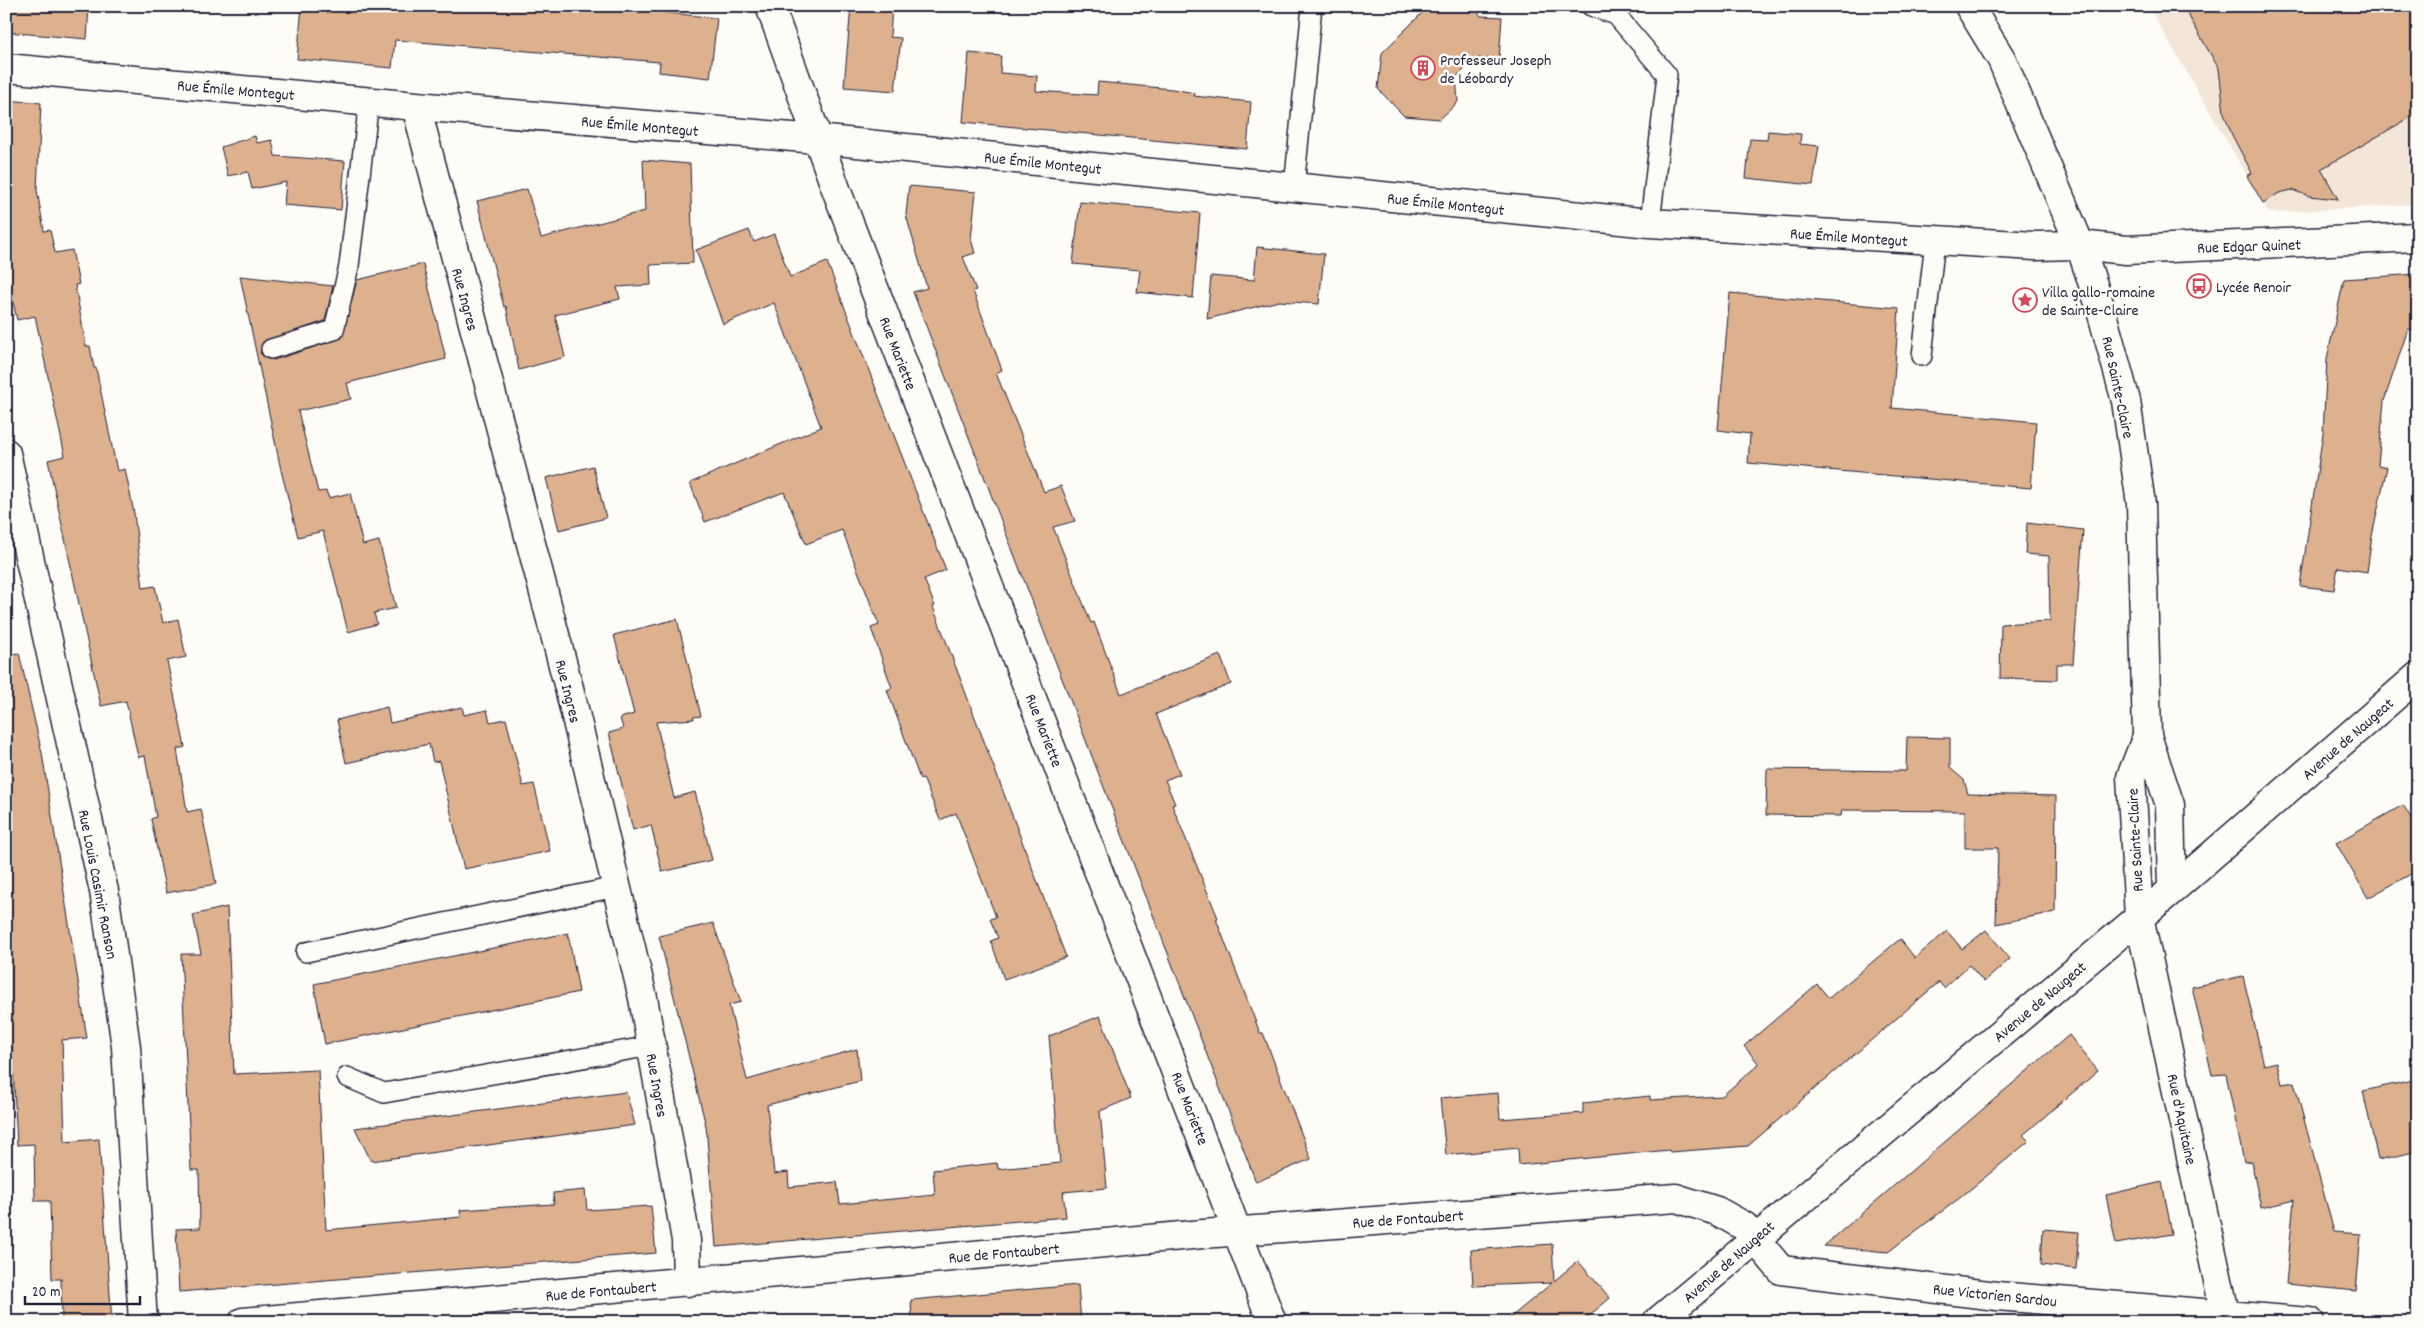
<svg xmlns="http://www.w3.org/2000/svg" width="2424" height="1328" font-family="Dekko,sans-serif">
	<style>
		.built { fill: #f3e5d8 }
		.building { fill: #ddb08e; stroke: #22223b }
		.lines { fill: none; stroke-linecap: round; stroke-linejoin: round }
		.service-casing { stroke: #22223b; stroke-width: 22 }
		.minor-casing { stroke: #22223b; stroke-width: 31 }
		.tertiary-casing { stroke: #22223b; stroke-width: 31 }
		.service { stroke: #fdfcf7; stroke-width: 19 }
		.minor { stroke: #fdfcf7; stroke-width: 28 }
		.tertiary { stroke: #fdfcf7; stroke-width: 28 }
		.labels { text-anchor: middle; stroke-width: 5; stroke-linejoin: round; paint-order: stroke }
		.poi-label { font-size: 16px; fill: #22223b; stroke: #fdfcf7; text-anchor: start }
		.street-label { font-size: 16px; fill: #22223b; stroke: #fdfcf7 }
	</style>
	<rect width="100%" height="100%" fill="#fdfcf7"/>
	<filter id="ink" filterUnits="userSpaceOnUse"><feTurbulence type="fractalNoise" baseFrequency=".02" numOctaves="2"/><feDisplacementMap in="SourceGraphic" scale="10" xChannelSelector="R" yChannelSelector="G"/><feConvolveMatrix kernelMatrix="1 2 1 2 8 2 1 2 1" color-interpolation-filters="sRGB"/></filter>
	<g filter="url(#ink)">
		<path class="built" d="M 2148,6 L 2418,6 L 2418,204 L 2269,213 Z"/>
		<path class="building" d="M 6,6 L 89,6 L 87,39 L 6,32 Z
			M 302,6 L 601,6 L 717,18 L 710,78 L 659,72 L 660,62 L 395,40 L 392,68 L 297,59 Z
			M 851,6 L 892,6 L 890,37 L 901,38 L 895,91 L 844,87 Z
			M 1429,6 L 1473,6 L 1481,16 L 1502,17 L 1499,60 L 1477,58 L 1456,77 L 1458,102 L 1440,119 L 1404,116 L 1378,89 L 1382,53 Z
			M 2183,6 L 2418,6 L 2418,113 L 2321,169 L 2338,199 L 2309,196 L 2292,190 L 2279,193 L 2263,203 L 2247,176 L 2252,173 L 2232,135 L 2224,113 L 2219,69 Z
			M 969,53 L 1001,56 L 1000,73 L 1037,76 L 1036,91 L 1097,95 L 1098,82 L 1172,89 L 1195,93 L 1194,96 L 1251,102 L 1247,149 L 963,122 Z
			M 6,100 L 41,103 L 37,190 L 44,231 L 50,230 L 55,253 L 72,250 L 79,284 L 75,285 L 86,346 L 90,346 L 94,368 L 96,368 L 117,471 L 125,469 L 134,513 L 143,588 L 155,586 L 163,623 L 178,619 L 186,657 L 167,661 L 185,747 L 177,749 L 187,812 L 201,809 L 216,884 L 166,893 L 151,819 L 156,817 L 145,756 L 138,757 L 126,701 L 101,706 L 48,460 L 65,456 L 35,316 L 17,320 L 6,270 Z
			M 1768,131 L 1801,134 L 1800,144 L 1819,146 L 1813,185 L 1746,178 L 1750,139 L 1767,140 Z
			M 255,136 L 257,143 L 272,140 L 275,156 L 345,161 L 341,210 L 284,205 L 286,182 L 252,189 L 248,172 L 228,176 L 221,147 Z
			M 643,160 L 690,164 L 693,263 L 650,265 L 651,285 L 617,287 L 620,299 L 555,315 L 565,357 L 519,370 L 506,306 L 504,307 L 477,201 L 527,189 L 541,238 L 645,211 Z
			M 909,186 L 976,192 L 971,239 L 975,253 L 963,257 L 976,290 L 973,291 L 1002,370 L 996,373 L 1044,492 L 1061,486 L 1075,521 L 1053,527 L 1091,623 L 1094,622 L 1121,694 L 1220,655 L 1231,684 L 1156,714 L 1180,774 L 1165,780 L 1175,804 L 1172,805 L 1218,918 L 1216,919 L 1260,1033 L 1263,1033 L 1311,1159 L 1256,1182 L 913,292 L 927,288 L 906,215 Z
			M 1080,202 L 1200,213 L 1193,298 L 1137,292 L 1140,270 L 1073,264 Z
			M 749,230 L 754,242 L 774,234 L 790,277 L 827,262 L 946,570 L 924,579 L 935,606 L 933,607 L 1066,957 L 1004,979 L 991,941 L 998,938 L 990,919 L 996,917 L 956,813 L 940,820 L 923,778 L 920,779 L 887,690 L 892,688 L 871,628 L 879,625 L 842,530 L 806,544 L 784,492 L 705,522 L 690,483 L 821,427 L 774,303 L 723,324 L 696,250 Z
			M 1257,247 L 1324,254 L 1319,304 L 1279,301 L 1207,319 L 1211,276 L 1254,280 Z
			M 423,264 L 446,359 L 347,383 L 351,399 L 298,411 L 318,492 L 326,491 L 329,498 L 350,493 L 363,545 L 379,541 L 396,608 L 374,613 L 377,624 L 348,632 L 323,531 L 298,537 L 281,470 L 240,276 L 333,286 L 325,321 L 263,342 L 260,353 L 264,357 L 274,360 L 342,338 L 357,280 Z
			M 2418,274 L 2418,331 L 2408,329 L 2384,401 L 2378,465 L 2387,467 L 2372,536 L 2367,572 L 2338,567 L 2334,590 L 2300,586 L 2323,433 L 2327,359 L 2344,279 Z
			M 1730,293 L 1899,308 L 1892,408 L 2036,422 L 2031,488 L 1748,463 L 1750,434 L 1718,430 Z
			M 593,466 L 606,518 L 559,530 L 546,478 Z
			M 2027,523 L 2083,530 L 2073,664 L 2057,664 L 2057,680 L 2000,678 L 2001,624 L 2050,621 L 2049,556 L 2025,554 Z
			M 677,619 L 701,716 L 693,717 L 694,719 L 656,722 L 674,798 L 695,792 L 712,860 L 662,872 L 651,825 L 633,830 L 609,733 L 623,729 L 620,718 L 634,714 L 614,635 Z
			M 19,653 L 42,753 L 87,1038 L 62,1040 L 65,1142 L 99,1139 L 112,1322 L 62,1322 L 61,1279 L 52,1279 L 50,1201 L 35,1201 L 34,1144 L 17,1145 L 12,1046 L 6,1046 L 6,655 Z
			M 387,707 L 390,723 L 462,707 L 464,715 L 487,710 L 490,722 L 506,719 L 523,786 L 534,784 L 550,851 L 464,869 L 439,761 L 433,762 L 429,744 L 346,763 L 337,720 Z
			M 1907,737 L 1950,738 L 1950,768 L 1964,780 L 1968,794 L 2056,796 L 2055,912 L 1996,924 L 1998,848 L 1965,848 L 1965,811 L 1842,810 L 1841,816 L 1766,815 L 1767,769 L 1906,771 Z
			M 2403,805 L 2418,829 L 2418,870 L 2368,898 L 2336,843 Z
			M 227,907 L 234,1074 L 318,1070 L 326,1230 L 461,1217 L 460,1210 L 554,1204 L 553,1193 L 585,1190 L 587,1210 L 651,1206 L 656,1253 L 179,1292 L 176,1229 L 200,1228 L 199,1170 L 191,1170 L 181,954 L 201,954 L 193,915 Z
			M 713,923 L 741,1002 L 729,1005 L 747,1080 L 857,1049 L 860,1081 L 767,1105 L 774,1174 L 788,1172 L 789,1187 L 837,1182 L 840,1204 L 935,1195 L 933,1170 L 997,1163 L 998,1169 L 1060,1163 L 1049,1036 L 1100,1016 L 1131,1098 L 1100,1111 L 1107,1188 L 1063,1192 L 1066,1217 L 716,1247 L 706,1126 L 659,936 Z
			M 1986,930 L 2010,959 L 1984,982 L 1969,965 L 1944,988 L 1939,982 L 1748,1146 L 1670,1152 L 1669,1150 L 1519,1165 L 1518,1148 L 1446,1155 L 1440,1098 L 1498,1093 L 1500,1119 L 1583,1113 L 1583,1103 L 1650,1096 L 1650,1100 L 1722,1096 L 1759,1064 L 1744,1046 L 1817,984 L 1829,998 L 1900,939 L 1915,958 L 1947,931 L 1962,949 Z
			M 568,933 L 579,992 L 325,1044 L 314,984 Z
			M 2243,976 L 2264,1065 L 2277,1062 L 2282,1084 L 2294,1082 L 2334,1232 L 2361,1234 L 2356,1291 L 2286,1284 L 2294,1200 L 2261,1208 L 2251,1161 L 2244,1162 L 2226,1074 L 2212,1075 L 2192,987 Z
			M 2069,1035 L 2098,1071 L 2023,1135 L 2029,1141 L 1961,1197 L 1888,1252 L 1824,1246 Z
			M 2418,1079 L 2418,1151 L 2378,1160 L 2363,1091 Z
			M 626,1092 L 635,1125 L 371,1161 L 355,1128 Z
			M 2162,1182 L 2172,1234 L 2116,1244 L 2106,1195 Z
			M 2043,1229 L 2079,1232 L 2076,1269 L 2041,1265 Z
			M 1552,1244 L 1554,1281 L 1578,1261 L 1610,1298 L 1582,1322 L 1505,1322 L 1552,1283 L 1473,1286 L 1471,1250 Z
			M 1078,1285 L 1081,1322 L 912,1322 L 911,1300 Z"/>
		<g class="lines">
			<g class="service-casing">
				<path id="service" d="M 1591,6 L 1616,15 L 1667,75 L 1650,223
					M 1294,188 L 1312,6
					M 271,349 L 334,330 L 349,266 L 369,101
					M 1922,356 L 1935,241
					M 306,952 L 616,887
					M 347,1077 L 384,1093 L 651,1046"/>
			</g>
			<g class="minor-casing">
				<path id="minor" d="M 770,6 L 836,189 L 1272,1322
					M 6,68 L 416,106 L 817,139 L 1650,223 L 2035,246 L 2080,245 L 2126,250 L 2418,237
					M 416,106 L 570,692 L 643,998 L 686,1240 L 687,1282
					M 6,453 L 104,891 L 126,1047 L 143,1322
					M 2139,917 L 2227,1322
					M 243,1322 L 1203,1234 L 1676,1198 L 1717,1211 L 1744,1226 L 1781,1270 L 1997,1296 L 2310,1322"/>
			</g>
			<g class="tertiary-casing">
				<path id="tertiary" d="M 1969,6 L 2002,60 L 2080,245 L 2099,303 L 2126,401 L 2141,504 L 2147,736 L 2170,805 L 2172,890
					M 2139,917 L 2131,777 L 2147,736
					M 1657,1322 L 2172,890 L 2418,676"/>
			</g>
			<use href="#service" class="service"/>
			<use href="#minor" class="minor"/>
			<use href="#tertiary" class="tertiary"/>
		</g>
	</g>
	<defs>
		<g id="building-ring" transform="scale(1.25)"><circle r="9.5" fill="#fdfcf7" stroke="#d1495b" stroke-width="1.5"/><path d="M-4-6H4V6H1V3H-1V6H-4ZM-2.5-4.3h1.7v1.8h-1.7ZM.8-4.3h1.7v1.8H.8ZM-2.5-1h1.7V.8h-1.7ZM.8-1h1.7V.8H.8Z" fill="#d1495b"/></g>
		<g id="bus-ring" transform="scale(1.25)"><circle r="9.5" fill="#fdfcf7" stroke="#d1495b" stroke-width="1.5"/><path d="M-5-6H5V4H4V6H2V4H-2V6H-4V4H-5ZM-3.5-4V0h7V-4ZM-3.5 1.2v1.5H-2V1.2ZM2 1.2v1.5H3.5V1.2Z" fill="#d1495b"/></g>
		<g id="sight-ring" transform="scale(1.25)"><circle r="9.5" fill="#fdfcf7" stroke="#d1495b" stroke-width="1.5"/><path d="M0-6L1.8-2.2L6-1.7L2.9 1.2L3.7 5.4L0 3.3L-3.7 5.4L-2.9 1.2L-6-1.7L-1.8-2.2Z" fill="#d1495b"/></g>
	</defs>
	<g fill-rule="evenodd">
		<use href="#building-ring" x="1423" y="68"/>
		<use href="#bus-ring" x="2199" y="286"/>
		<use href="#sight-ring" x="2025" y="300"/>
	</g>
	<g class="labels">
		<g class="poi-label">
			<text x="1440" y="65">Professeur Joseph<tspan x="1440" dy="18">de Léobardy</tspan></text>
			<text x="2216" y="292">Lycée Renoir</text>
			<text x="2042" y="297">Villa gallo-romaine<tspan x="2042" dy="18">de Sainte-Claire</tspan></text>
		</g>
		<g class="street-label">
			<text transform="translate(236 89) rotate(5)" y="6">Rue Émile Montegut</text>
			<text transform="translate(640 125) rotate(5)" y="6">Rue Émile Montegut</text>
			<text transform="translate(1043 162) rotate(6)" y="6">Rue Émile Montegut</text>
			<text transform="translate(1446 203) rotate(6)" y="6">Rue Émile Montegut</text>
			<text transform="translate(1849 236) rotate(4)" y="6">Rue Émile Montegut</text>
			<text transform="translate(2249 245) rotate(-2)" y="6">Rue Edgar Quinet</text>
			<text transform="translate(466 299) rotate(75)" y="6">Rue Ingres</text>
			<text transform="translate(899 353) rotate(69)" y="6">Rue Mariette</text>
			<text transform="translate(2119 387) rotate(78)" y="6">Rue Sainte-Claire</text>
			<text transform="translate(569 691) rotate(76)" y="6">Rue Ingres</text>
			<text transform="translate(1045 730) rotate(69)" y="6">Rue Mariette</text>
			<text transform="translate(2347 738) rotate(-41)" y="6">Avenue de Naugeat</text>
			<text transform="translate(2134 840) rotate(-93)" y="6">Rue Sainte-Claire</text>
			<text transform="translate(99 884) rotate(79)" y="6">Rue Louis Casimir Ranson</text>
			<text transform="translate(2039 1001) rotate(-40)" y="6">Avenue de Naugeat</text>
			<text transform="translate(658 1085) rotate(80)" y="6">Rue Ingres</text>
			<text transform="translate(1191 1108) rotate(69)" y="6">Rue Mariette</text>
			<text transform="translate(2183 1119) rotate(78)" y="6">Rue d'Aquitaine</text>
			<text transform="translate(1408 1218) rotate(-4)" y="6">Rue de Fontaubert</text>
			<text transform="translate(1004 1252) rotate(-5)" y="6">Rue de Fontaubert</text>
			<text transform="translate(1728 1261) rotate(-41)" y="6">Avenue de Naugeat</text>
			<text transform="translate(601 1290) rotate(-5)" y="6">Rue de Fontaubert</text>
			<text transform="translate(1995 1294) rotate(6)" y="6">Rue Victorien Sardou</text>
		</g>
	</g>
	<rect width="2424" height="1328" fill="none" stroke="#fdfcf7" stroke-width="25"/>
	<rect x="12" y="12" width="2399" height="1303" fill="none" stroke="#22223b" stroke-width="2" filter="url(#ink)"/>
	<path d="M25 1296v8h115v-8" fill="none" stroke="#22223b" stroke-width="2.5"/>
	<text x="32" y="1296" font-size="15" fill="#22223b" stroke="#fdfcf7" stroke-width="4" paint-order="stroke">20 m</text>
</svg>
